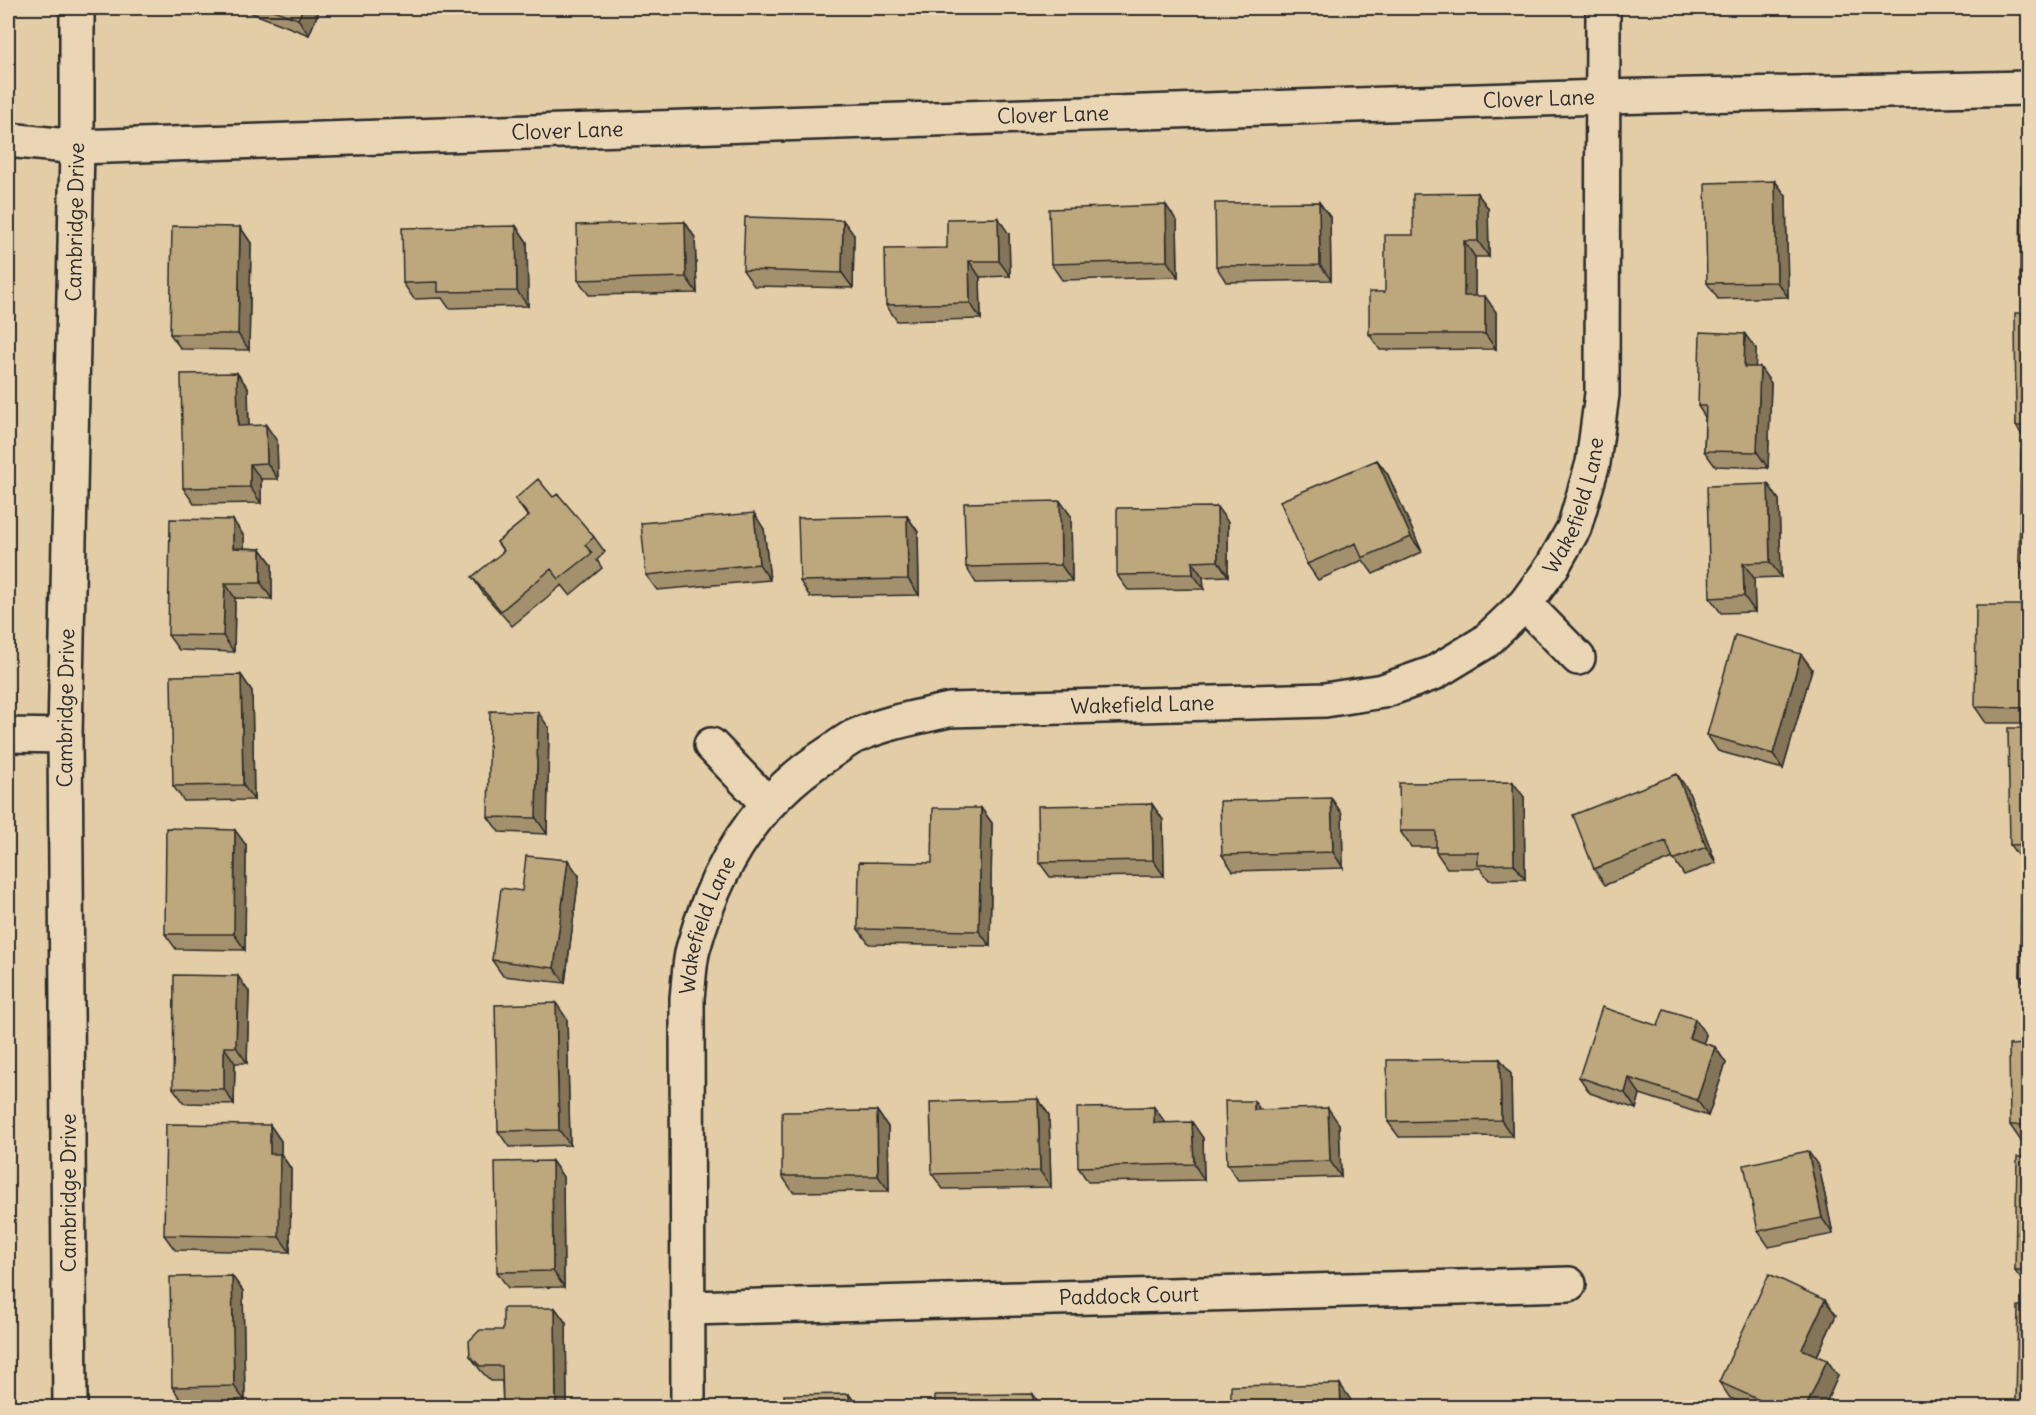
<svg xmlns="http://www.w3.org/2000/svg" width="2036" height="1415" font-family="Delius,sans-serif">
	<style>
		.lines { fill: none; stroke-linecap: round; stroke-linejoin: round }
		.street-casing { stroke: #2b2b2b; stroke-width: 38 }
		.street { stroke: #ead6b4; stroke-width: 33 }
		.wall { fill: #a3906c; stroke: #2b2b2b; stroke-width: 1.5 }
		.shaded-wall { fill: #847558; stroke: #2b2b2b; stroke-width: 1.5 }
		.building { fill: #bda77d; stroke: #2b2b2b; stroke-width: 1.5 }
		.labels { text-anchor: middle; stroke-width: 4.5; stroke-linejoin: round; paint-order: stroke }
		.street-label { font-size: 21px; fill: #2b2b2b; stroke: #ead6b4 }
	</style>
	<rect width="100%" height="100%" fill="#e2cda7"/>
	<filter id="ink" filterUnits="userSpaceOnUse"><feTurbulence type="fractalNoise" baseFrequency=".0167" numOctaves="2"/><feDisplacementMap in="SourceGraphic" scale="12" xChannelSelector="R" yChannelSelector="G"/><feConvolveMatrix kernelMatrix="1 2 1 2 8 2 1 2 1" color-interpolation-filters="sRGB"/></filter>
	<g filter="url(#ink)">
		<g class="lines">
			<g class="street-casing">
				<g id="street">
					<path id="s1" d="M 8,140 L 77,147 L 1602,97 L 2028,88"/>
					<path d="M 1525,604 L 1578,658"/>
					<path d="M 8,735 L 65,736"/>
					<path d="M 711,745 L 767,803"/>
					<path id="s2" d="M 689,1308 L 1569,1284"/>
					<path id="s3" d="M 70,1408 L 65,736 L 77,147 L 77,8"/>
					<path id="s4" d="M 688,1408 L 687,998 C 689,982 689,964 693,949 C 715,869 756,800 826,755 C 835,749 844,742 853,737 C 883,723 918,717 949,710 L 1325,700 L 1383,691 L 1434,673 L 1485,642 L 1525,604 L 1552,567 L 1574,528 L 1593,463 L 1602,394 L 1603,8"/>
				</g>
			</g>
			<use href="#street" class="street"/>
		</g>
		<path class="wall" d="M 239,8 L 320,8 L 309,35 Z
			M 1775,181 L 1786,196 L 1788,297 L 1718,299 L 1707,283 Z
			M 2028,185 L 2028,293 L 2020,282 Z
			M 1477,193 L 1488,208 L 1489,257 L 1475,257 L 1475,296 L 1496,312 L 1496,349 L 1380,350 L 1369,334 L 1385,292 L 1413,235 Z
			M 1319,202 L 1330,217 L 1331,280 L 1226,282 L 1216,266 Z
			M 1177,221 L 1178,277 L 1062,280 L 1051,264 Z
			M 685,222 L 695,238 L 697,293 L 589,295 L 578,280 Z
			M 516,226 L 527,242 L 528,306 L 449,308 L 442,298 L 414,299 L 403,283 Z
			M 240,227 L 251,243 L 249,350 L 181,349 L 170,334 Z
			M 1009,234 L 1010,276 L 980,277 L 981,319 L 897,321 L 886,305 L 947,248 Z
			M 854,235 L 853,288 L 754,286 L 743,270 Z
			M 2028,313 L 2028,442 L 2027,442 L 2016,426 Z
			M 1756,349 L 1755,367 L 1771,383 L 1768,468 L 1715,466 L 1704,451 L 1705,417 L 1698,406 Z
			M 237,373 L 248,388 L 249,426 L 277,441 L 278,479 L 261,479 L 261,503 L 194,504 L 183,488 Z
			M 2028,450 L 2028,577 L 2019,563 Z
			M 1377,460 L 1388,475 L 1422,552 L 1373,574 L 1363,560 L 1318,580 L 1307,564 Z
			M 1768,484 L 1779,500 L 1781,577 L 1754,578 L 1755,612 L 1721,613 L 1710,598 Z
			M 553,497 L 594,537 L 605,552 L 597,560 L 602,568 L 570,595 L 562,585 L 512,626 L 483,593 L 472,577 L 504,552 L 497,542 L 528,517 L 515,499 Z
			M 1060,501 L 1071,516 L 1072,581 L 976,583 L 966,567 Z
			M 907,516 L 918,532 L 919,595 L 810,597 L 800,581 Z
			M 1228,522 L 1228,576 L 1203,577 L 1204,589 L 1128,590 L 1117,575 Z
			M 764,529 L 770,580 L 657,590 L 646,575 Z
			M 244,536 L 244,548 L 261,549 L 272,564 L 272,599 L 235,598 L 234,652 L 179,650 L 168,635 Z
			M 2028,605 L 2028,723 L 1986,723 L 1975,707 Z
			M 1801,654 L 1812,669 L 1783,769 L 1718,751 L 1707,735 Z
			M 241,675 L 252,691 L 254,800 L 184,801 L 173,786 Z
			M 549,728 L 547,834 L 499,832 L 488,817 Z
			M 2028,728 L 2028,860 L 2021,860 L 2010,845 Z
			M 1688,790 L 1716,863 L 1684,875 L 1673,858 L 1605,885 L 1594,869 Z
			M 1524,797 L 1525,879 L 1489,880 L 1480,868 L 1447,868 L 1436,852 L 1436,847 L 1411,847 L 1400,831 Z
			M 1331,798 L 1342,814 L 1343,868 L 1233,871 L 1222,855 Z
			M 1152,804 L 1163,820 L 1164,876 L 1050,877 L 1039,862 Z
			M 981,808 L 992,823 L 990,946 L 869,944 L 858,929 L 932,863 Z
			M 246,845 L 245,950 L 176,949 L 165,934 Z
			M 579,876 L 565,983 L 503,976 L 492,960 Z
			M 2028,883 L 2028,989 L 2020,977 Z
			M 249,992 L 247,1063 L 235,1063 L 234,1104 L 184,1103 L 173,1088 Z
			M 2028,1012 L 2028,1141 L 2021,1141 L 2010,1125 L 2026,1044 Z
			M 567,1019 L 570,1145 L 509,1147 L 498,1131 Z
			M 1706,1035 L 1703,1043 L 1715,1047 L 1726,1063 L 1708,1116 L 1640,1094 L 1636,1109 L 1590,1093 L 1579,1077 Z
			M 1500,1059 L 1511,1074 L 1512,1136 L 1399,1137 L 1388,1122 Z
			M 1038,1099 L 1049,1115 L 1051,1187 L 943,1189 L 932,1174 Z
			M 877,1111 L 888,1127 L 889,1191 L 793,1192 L 782,1176 Z
			M 1165,1122 L 1203,1138 L 1204,1180 L 1088,1182 L 1078,1167 Z
			M 1339,1124 L 1341,1177 L 1238,1180 L 1227,1164 Z
			M 270,1125 L 281,1141 L 281,1154 L 291,1169 L 290,1252 L 175,1250 L 164,1235 Z
			M 2028,1157 L 2028,1286 L 2026,1286 L 2015,1271 Z
			M 552,1161 L 563,1177 L 564,1287 L 508,1288 L 497,1272 Z
			M 1819,1167 L 1833,1234 L 1769,1247 L 1758,1231 Z
			M 232,1276 L 243,1291 L 245,1401 L 183,1403 L 172,1387 Z
			M 1825,1300 L 1836,1315 L 1817,1356 L 1827,1360 L 1838,1376 L 1824,1407 L 1751,1407 L 1730,1398 L 1719,1382 Z
			M 2028,1306 L 2028,1407 L 2020,1407 L 2016,1401 Z
			M 555,1308 L 566,1323 L 567,1407 L 503,1407 L 502,1381 L 491,1381 L 481,1371 L 470,1356 L 503,1330 Z"/>
		<path class="shaded-wall" d="M 303,8 L 320,8 L 309,35 L 298,19 Z
			M 1775,181 L 1786,196 L 1788,297 L 1777,282 Z
			M 1477,193 L 1488,208 L 1489,257 L 1478,241 Z
			M 1319,202 L 1330,217 L 1331,280 L 1320,265 Z
			M 1166,205 L 1177,221 L 1178,277 L 1167,261 Z
			M 998,218 L 1009,234 L 1010,276 L 999,261 Z
			M 843,220 L 854,235 L 853,288 L 842,273 Z
			M 685,222 L 695,238 L 697,293 L 686,277 Z
			M 516,226 L 527,242 L 528,306 L 517,291 Z
			M 240,227 L 251,243 L 249,350 L 238,334 Z
			M 1464,241 L 1475,257 L 1475,312 L 1464,296 Z
			M 969,261 L 980,277 L 981,319 L 970,303 Z
			M 1485,296 L 1496,312 L 1496,349 L 1485,334 Z
			M 1745,334 L 1756,349 L 1755,383 L 1744,367 Z
			M 1760,367 L 1771,383 L 1768,468 L 1757,452 Z
			M 237,373 L 248,388 L 249,442 L 238,426 Z
			M 266,425 L 277,441 L 278,479 L 267,463 Z
			M 1377,460 L 1388,475 L 1422,552 L 1411,537 Z
			M 250,464 L 261,479 L 261,503 L 250,487 Z
			M 1768,484 L 1779,500 L 1781,577 L 1770,562 Z
			M 1060,501 L 1071,516 L 1072,581 L 1061,565 Z
			M 1217,507 L 1228,522 L 1228,576 L 1218,561 Z
			M 754,513 L 764,529 L 770,580 L 759,564 Z
			M 907,516 L 918,532 L 919,595 L 908,579 Z
			M 233,520 L 244,536 L 244,563 L 233,548 Z
			M 261,549 L 272,564 L 272,599 L 261,583 Z
			M 1192,562 L 1203,577 L 1204,589 L 1193,574 Z
			M 1743,563 L 1754,578 L 1755,612 L 1744,596 Z
			M 225,583 L 235,598 L 234,652 L 223,636 Z
			M 1801,654 L 1812,669 L 1783,769 L 1773,754 Z
			M 241,675 L 252,691 L 254,800 L 243,785 Z
			M 538,712 L 549,728 L 547,834 L 536,818 Z
			M 1677,774 L 1688,790 L 1716,863 L 1706,847 Z
			M 1513,782 L 1524,797 L 1525,879 L 1514,864 Z
			M 1331,798 L 1342,814 L 1343,868 L 1333,852 Z
			M 1152,804 L 1163,820 L 1164,876 L 1153,860 Z
			M 981,808 L 992,823 L 990,946 L 979,931 Z
			M 235,830 L 246,845 L 245,950 L 234,934 Z
			M 568,860 L 579,876 L 565,983 L 554,968 Z
			M 238,976 L 249,992 L 247,1063 L 236,1047 Z
			M 556,1003 L 567,1019 L 570,1145 L 559,1130 Z
			M 1695,1019 L 1706,1035 L 1700,1054 L 1689,1038 Z
			M 224,1047 L 235,1063 L 234,1104 L 224,1089 Z
			M 1715,1047 L 1726,1063 L 1708,1116 L 1697,1100 Z
			M 1500,1059 L 1511,1074 L 1512,1136 L 1501,1120 Z
			M 1629,1078 L 1640,1094 L 1636,1109 L 1625,1093 Z
			M 1038,1099 L 1049,1115 L 1051,1187 L 1040,1171 Z
			M 1254,1101 L 1265,1116 L 1254,1110 Z
			M 1154,1107 L 1165,1122 L 1165,1139 L 1154,1123 Z
			M 1328,1108 L 1339,1124 L 1341,1177 L 1330,1161 Z
			M 877,1111 L 888,1127 L 889,1191 L 878,1176 Z
			M 1192,1122 L 1203,1138 L 1204,1180 L 1194,1164 Z
			M 270,1125 L 281,1141 L 281,1154 L 291,1169 L 290,1252 L 279,1237 L 270,1154 Z
			M 1808,1151 L 1819,1167 L 1833,1234 L 1822,1218 Z
			M 552,1161 L 563,1177 L 564,1287 L 553,1271 Z
			M 232,1276 L 243,1291 L 245,1401 L 234,1386 Z
			M 1825,1300 L 1836,1315 L 1813,1364 L 1802,1349 Z
			M 555,1308 L 566,1323 L 567,1407 L 556,1407 Z
			M 1827,1360 L 1838,1376 L 1824,1407 L 1806,1407 Z
			M 1340,1384 L 1351,1400 L 1351,1407 L 1341,1407 Z
			M 849,1394 L 858,1407 L 849,1407 Z
			M 1033,1394 L 1042,1407 L 1033,1407 Z"/>
		<path class="building" d="M 268,8 L 303,8 L 298,19 Z
			M 1775,181 L 1777,282 L 1707,283 L 1705,183 Z
			M 2021,185 L 2028,185 L 2028,282 L 2020,282 Z
			M 1477,193 L 1478,241 L 1464,241 L 1464,296 L 1485,296 L 1485,334 L 1369,334 L 1369,292 L 1385,292 L 1385,235 L 1413,235 L 1413,194 Z
			M 1319,202 L 1320,265 L 1216,266 L 1215,203 Z
			M 1166,205 L 1167,261 L 1051,264 L 1049,209 Z
			M 745,217 L 843,220 L 842,273 L 743,270 Z
			M 998,218 L 999,261 L 969,261 L 970,303 L 886,305 L 885,249 L 947,248 L 947,219 Z
			M 685,222 L 686,277 L 578,280 L 577,225 Z
			M 172,226 L 240,227 L 238,334 L 170,334 Z
			M 516,226 L 517,291 L 438,292 L 438,282 L 403,283 L 402,228 Z
			M 2015,313 L 2028,313 L 2028,426 L 2016,426 Z
			M 1700,332 L 1745,334 L 1744,367 L 1760,367 L 1757,452 L 1704,451 L 1706,406 L 1698,406 Z
			M 237,373 L 238,426 L 266,425 L 267,463 L 250,464 L 250,487 L 183,488 L 181,374 Z
			M 2021,450 L 2028,450 L 2028,563 L 2019,563 Z
			M 1377,460 L 1411,537 L 1362,558 L 1356,543 L 1307,564 L 1280,501 Z
			M 538,479 L 553,497 L 558,494 L 594,537 L 585,545 L 592,553 L 559,579 L 551,569 L 501,611 L 472,577 L 504,551 L 497,542 L 529,516 L 515,499 Z
			M 1768,484 L 1770,562 L 1743,563 L 1744,596 L 1710,598 L 1707,486 Z
			M 1060,501 L 1061,565 L 966,567 L 964,503 Z
			M 1217,507 L 1218,561 L 1192,562 L 1193,574 L 1117,575 L 1117,508 Z
			M 754,513 L 759,564 L 646,575 L 641,523 Z
			M 907,516 L 908,579 L 800,581 L 798,518 Z
			M 170,519 L 233,520 L 233,548 L 261,549 L 261,583 L 225,583 L 223,636 L 168,635 Z
			M 1976,605 L 2028,605 L 2028,708 L 1975,707 Z
			M 1735,635 L 1801,654 L 1773,754 L 1707,735 Z
			M 241,675 L 243,785 L 173,786 L 171,676 Z
			M 490,711 L 538,712 L 536,818 L 488,817 Z
			M 2008,728 L 2028,728 L 2028,844 L 2010,845 Z
			M 1677,774 L 1706,847 L 1673,860 L 1666,841 L 1594,869 L 1573,815 Z
			M 1513,782 L 1514,864 L 1478,865 L 1478,852 L 1436,852 L 1436,831 L 1400,831 L 1399,783 Z
			M 1331,798 L 1333,852 L 1222,855 L 1220,801 Z
			M 1152,804 L 1153,860 L 1039,862 L 1038,806 Z
			M 933,808 L 981,808 L 979,931 L 858,929 L 859,862 L 932,863 Z
			M 166,828 L 235,830 L 234,934 L 165,934 Z
			M 526,856 L 568,860 L 554,968 L 492,960 L 501,888 L 522,891 Z
			M 2021,883 L 2028,883 L 2028,977 L 2020,977 Z
			M 174,975 L 238,976 L 236,1047 L 224,1047 L 224,1089 L 173,1088 Z
			M 556,1003 L 559,1130 L 498,1131 L 495,1005 Z
			M 1602,1007 L 1658,1026 L 1664,1009 L 1695,1019 L 1689,1038 L 1715,1047 L 1697,1100 L 1629,1078 L 1625,1093 L 1579,1077 Z
			M 2026,1012 L 2028,1012 L 2028,1125 L 2010,1125 L 2009,1045 L 2026,1044 Z
			M 1500,1059 L 1501,1120 L 1388,1122 L 1387,1060 Z
			M 1038,1099 L 1040,1171 L 932,1174 L 930,1102 Z
			M 1225,1101 L 1254,1101 L 1254,1110 L 1328,1108 L 1330,1161 L 1227,1164 Z
			M 1154,1107 L 1154,1123 L 1192,1122 L 1194,1164 L 1078,1167 L 1077,1108 Z
			M 877,1111 L 878,1176 L 782,1176 L 782,1112 Z
			M 166,1124 L 270,1125 L 270,1154 L 280,1154 L 279,1237 L 164,1235 Z
			M 1808,1151 L 1822,1218 L 1758,1231 L 1744,1165 Z
			M 2017,1157 L 2028,1157 L 2028,1271 L 2015,1271 Z
			M 552,1161 L 553,1271 L 497,1272 L 495,1162 Z
			M 1769,1274 L 1825,1300 L 1802,1349 L 1827,1360 L 1806,1407 L 1775,1407 L 1719,1382 Z
			M 232,1276 L 234,1386 L 172,1387 L 170,1277 Z
			M 2018,1306 L 2028,1306 L 2028,1402 L 2016,1401 Z
			M 503,1308 L 555,1308 L 556,1407 L 503,1407 L 502,1366 L 480,1366 L 470,1356 L 469,1341 L 480,1330 L 503,1330 Z
			M 1340,1384 L 1341,1407 L 1231,1407 L 1231,1386 Z
			M 849,1394 L 849,1407 L 784,1407 L 784,1395 Z
			M 1033,1394 L 1033,1407 L 935,1407 L 935,1395 Z
			M 1078,1401 L 1191,1403 L 1191,1407 L 1077,1407 Z
			M 1671,1402 L 1672,1407 L 1644,1407 Z
			M 1420,1403 L 1444,1407 L 1419,1407 Z"/>
	</g>
	<g class="labels">
		<g class="street-label">
			<text dy="7" stroke="none"><textPath href="#s1" startOffset="1532">Clover Lane</textPath></text>
			<text dy="7" stroke="none"><textPath href="#s1" startOffset="1046">Clover Lane</textPath></text>
			<text dy="7" stroke="none"><textPath href="#s1" startOffset="560">Clover Lane</textPath></text>
			<text dy="7" stroke="none"><textPath href="#s3" startOffset="1186">Cambridge Drive</textPath></text>
			<text dy="7" stroke="none"><textPath href="#s4" startOffset="1548">Wakefield Lane</textPath></text>
			<text dy="7" stroke="none"><textPath href="#s4" startOffset="1026">Wakefield Lane</textPath></text>
			<text dy="7" stroke="none"><textPath href="#s3" startOffset="700">Cambridge Drive</textPath></text>
			<text dy="7" stroke="none"><textPath href="#s4" startOffset="486">Wakefield Lane</textPath></text>
			<text transform="translate(69 1193) rotate(-90)" y="7">Cambridge Drive</text>
			<text dy="7" stroke="none"><textPath href="#s2" startOffset="440">Paddock Court</textPath></text>
		</g>
	</g>
	<rect width="2036" height="1415" fill="none" stroke="#ead6b4" stroke-width="30"/>
	<rect x="15" y="15" width="2006" height="1385" fill="none" stroke="#2b2b2b" stroke-width="2" filter="url(#ink)"/>
</svg>
